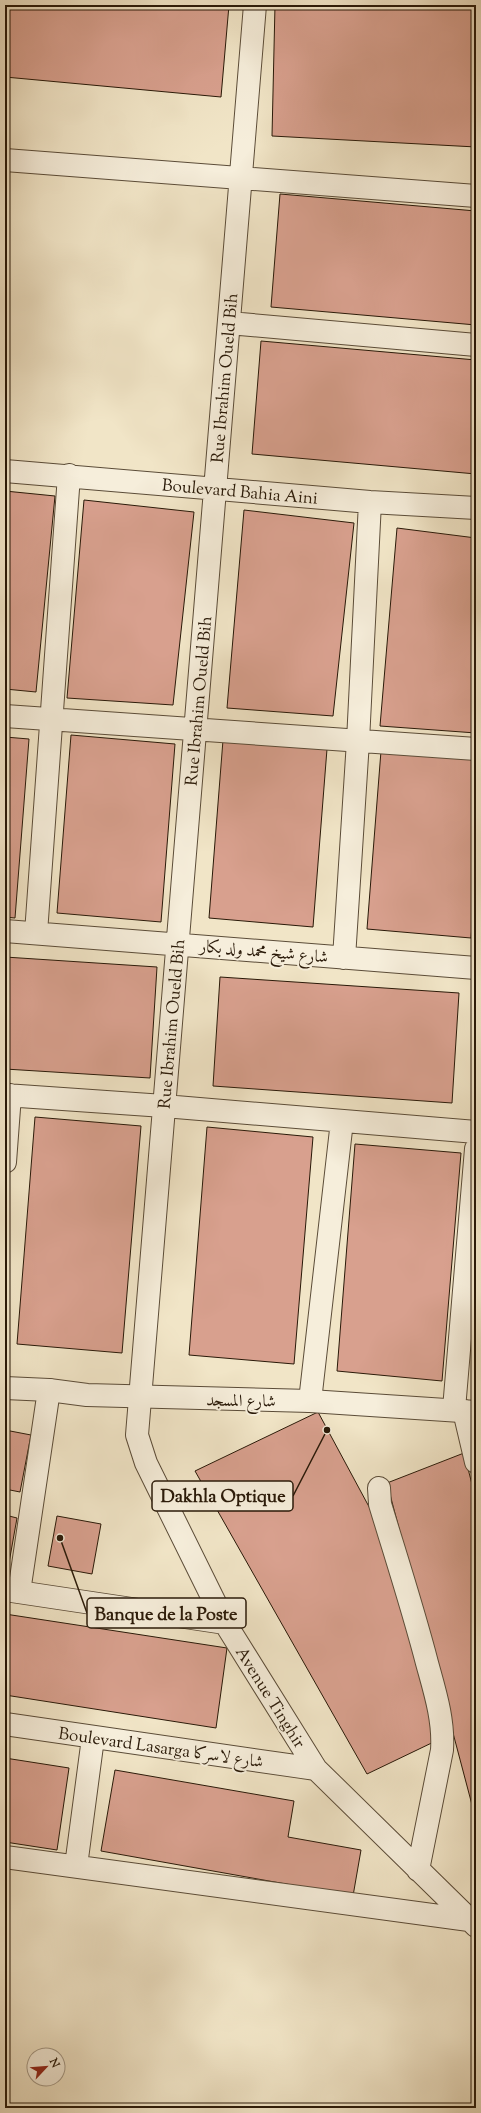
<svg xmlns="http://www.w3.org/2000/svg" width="481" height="2113" font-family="'Sorts Mill Goudy',Amiri,serif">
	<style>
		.building { fill: #d8a08e; stroke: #291908 }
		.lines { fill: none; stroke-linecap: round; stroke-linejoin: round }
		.minor-casing { stroke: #5b4c38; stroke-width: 24 }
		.tertiary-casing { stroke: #5b4c38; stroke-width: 24 }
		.minor { stroke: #f6eedb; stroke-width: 22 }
		.tertiary { stroke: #f6eedb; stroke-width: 22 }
		.labels { text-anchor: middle; stroke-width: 4; stroke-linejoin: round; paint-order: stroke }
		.street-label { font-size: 17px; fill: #291908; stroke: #f6eedb }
		.leader { fill: none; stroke: #291908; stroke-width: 1.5 }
		.callout-dot { fill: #291908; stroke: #f6eedb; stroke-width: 1.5 }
		.callout { fill: #f6eedb; stroke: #291908; stroke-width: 1.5 }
		.callout-label { font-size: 18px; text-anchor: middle; font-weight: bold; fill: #291908 }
	</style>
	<rect width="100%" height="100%" fill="#f1e5c7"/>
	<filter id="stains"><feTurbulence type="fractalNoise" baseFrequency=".005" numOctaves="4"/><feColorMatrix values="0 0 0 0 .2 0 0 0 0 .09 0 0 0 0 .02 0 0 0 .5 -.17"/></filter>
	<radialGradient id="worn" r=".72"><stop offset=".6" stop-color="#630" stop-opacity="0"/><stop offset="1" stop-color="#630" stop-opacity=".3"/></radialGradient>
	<path class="building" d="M 5,5 L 229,5 L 221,97 L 5,77 Z
		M 275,5 L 476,5 L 476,147 L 272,136 Z
		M 280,194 L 476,211 L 476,325 L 271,307 Z
		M 261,341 L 476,360 L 476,474 L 252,454 Z
		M 5,491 L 55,496 L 36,692 L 5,689 Z
		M 84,500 L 194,512 L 173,705 L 67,698 Z
		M 244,510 L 354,523 L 333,716 L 227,708 Z
		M 397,528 L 476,538 L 476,733 L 380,726 Z
		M 71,735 L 175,744 L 161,922 L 57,913 Z
		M 5,737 L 29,739 L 15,918 L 5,917 Z
		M 223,740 L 327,749 L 313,927 L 209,918 Z
		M 381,751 L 476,759 L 476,874 L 471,938 L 367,929 Z
		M 5,957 L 157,967 L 150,1078 L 5,1069 Z
		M 220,977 L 459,993 L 452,1103 L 213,1086 Z
		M 35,1117 L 141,1126 L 122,1353 L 17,1344 Z
		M 207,1127 L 313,1137 L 294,1364 L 189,1355 Z
		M 355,1144 L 461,1153 L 442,1381 L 337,1371 Z
		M 318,1412 L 395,1555 L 442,1738 L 367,1774 L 195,1471 Z
		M 5,1430 L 31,1435 L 20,1492 L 5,1489 Z
		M 464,1453 L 476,1500 L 476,1820 L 387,1483 Z
		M 5,1515 L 17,1518 L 7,1574 L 5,1573 Z
		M 57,1516 L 101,1524 L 92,1574 L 48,1566 Z
		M 5,1614 L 227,1648 L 216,1728 L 5,1695 Z
		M 5,1758 L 69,1768 L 57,1850 L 5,1842 Z
		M 115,1770 L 294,1801 L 288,1837 L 361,1850 L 353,1896 L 101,1851 Z"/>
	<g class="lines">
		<g class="minor-casing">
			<path id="minor" d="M 255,5 L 137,1435 L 146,1463 L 225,1623 L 316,1769 L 476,1926
				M 5,160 L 476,196
				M 229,323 L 476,345
				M 5,471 L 370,502 L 476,508
				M 5,716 L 476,749
				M 5,931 L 476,968
				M 36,933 L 69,475
				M 344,958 L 358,741 L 370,502
				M 5,1095 L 164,1106 L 476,1132
				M 5,1162 L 10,1095
				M 310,1401 L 342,1121
				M 454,1409 L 476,1149
				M 464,1411 L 476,1462
				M 379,1488 L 380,1504 C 396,1557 413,1609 427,1663 C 435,1692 444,1720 442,1750 L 418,1870
				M 5,1590 L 225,1623
				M 19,1592 L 49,1390
				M 5,1724 L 316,1769
				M 5,1857 L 469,1920
				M 76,1866 L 93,1738"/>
		</g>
		<g class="tertiary-casing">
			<path id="tertiary" d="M 5,1388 L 49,1390 L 87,1395 L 310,1401 L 476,1412"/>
		</g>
		<use href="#minor" class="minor"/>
		<use href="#tertiary" class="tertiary"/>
	</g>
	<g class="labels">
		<g class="street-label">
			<text transform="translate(224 378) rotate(-85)" y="6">Rue Ibrahim Oueld Bih</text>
			<text transform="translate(240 491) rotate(5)" y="6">Boulevard Bahia Aini</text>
			<text transform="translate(198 701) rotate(-85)" y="6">Rue Ibrahim Oueld Bih</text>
			<text transform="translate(264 951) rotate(5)" y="6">شارع شيخ محمد ولد بكار</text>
			<text transform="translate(171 1024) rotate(-85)" y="6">Rue Ibrahim Oueld Bih</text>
			<text transform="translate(241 1400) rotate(1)" y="6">شارع المسجد</text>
			<text transform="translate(271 1697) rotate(58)" y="6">Avenue Tinghir</text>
			<text transform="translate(161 1747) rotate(8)" y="6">Boulevard Lasarga شارع لاسركا</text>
		</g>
	</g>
	<path class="leader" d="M327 1430L293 1496M60 1538L87 1613"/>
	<g class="callout-dot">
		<circle cx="327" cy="1430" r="4"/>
		<circle cx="60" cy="1538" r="4"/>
	</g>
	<g class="callout">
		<rect x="152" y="1481" width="141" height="30" rx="4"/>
		<rect x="87" y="1598" width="159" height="30" rx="4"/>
	</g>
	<g class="callout-label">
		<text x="223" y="1502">Dakhla Optique</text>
		<text x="166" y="1620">Banque de la Poste</text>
	</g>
	<rect width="481" height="2113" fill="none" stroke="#f1e5c7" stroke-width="20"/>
	<rect x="6" y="6" width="469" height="2101" fill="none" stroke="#291908" stroke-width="2"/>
	<rect x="10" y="10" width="461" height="2093" fill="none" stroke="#291908"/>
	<g transform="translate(46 2067) rotate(64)"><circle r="19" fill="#f6eedb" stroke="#a49987"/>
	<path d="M0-3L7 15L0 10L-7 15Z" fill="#8f2418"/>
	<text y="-6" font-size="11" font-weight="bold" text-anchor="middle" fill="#291908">N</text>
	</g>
	<rect width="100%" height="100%" filter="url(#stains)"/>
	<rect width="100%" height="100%" fill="url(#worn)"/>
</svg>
